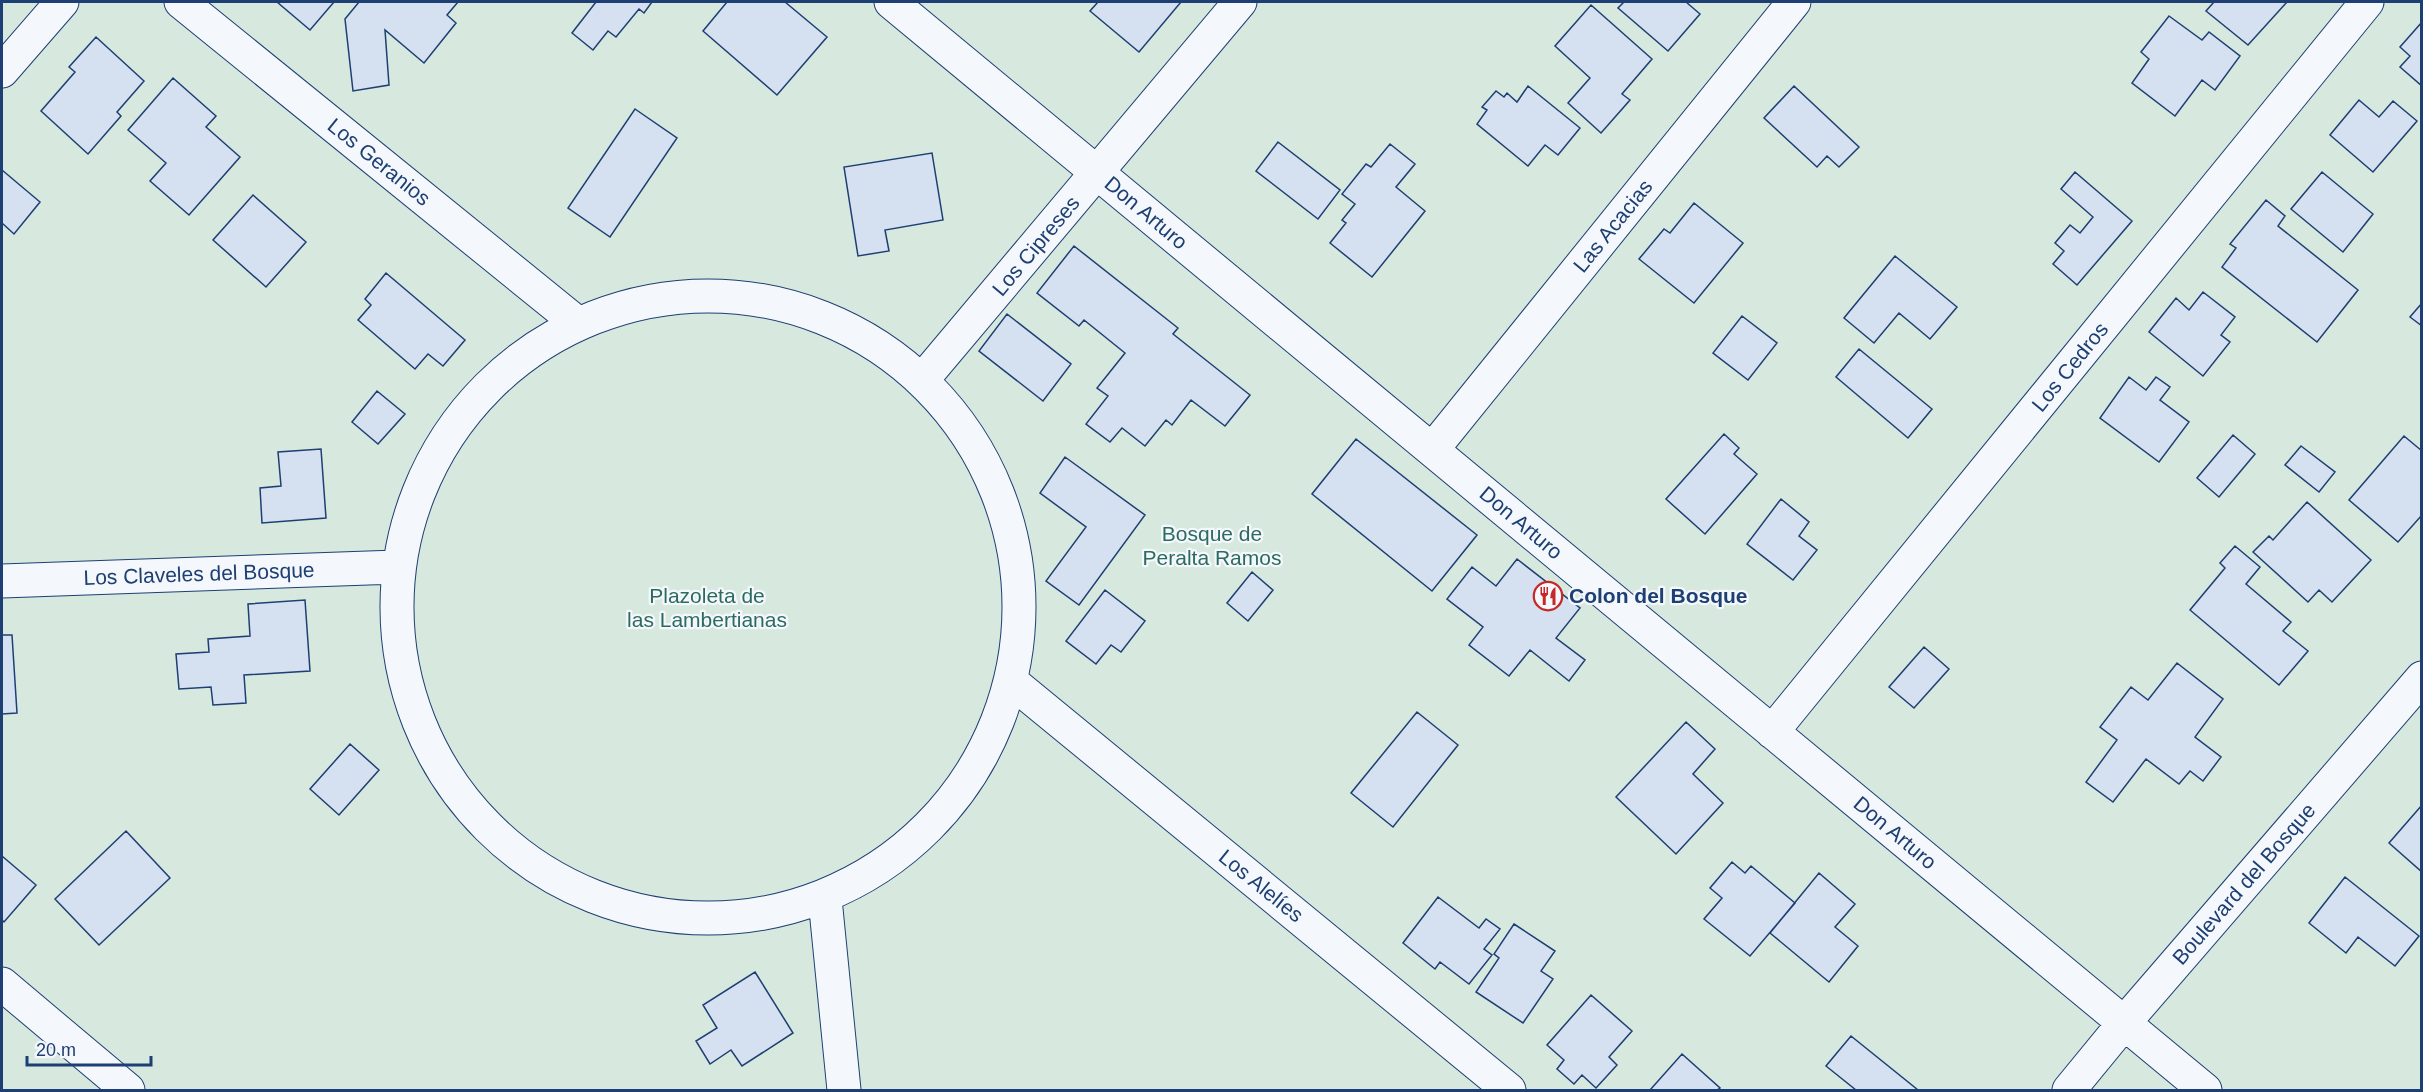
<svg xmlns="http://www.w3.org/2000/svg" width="2423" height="1092" font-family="Arial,sans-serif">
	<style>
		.green { fill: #d7e8df; stroke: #687fa3; stroke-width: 1.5 }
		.building { fill: #d5e0f0; stroke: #1d3f73; stroke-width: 1.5 }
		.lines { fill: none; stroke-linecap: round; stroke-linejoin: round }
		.minor-casing { stroke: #1d3f73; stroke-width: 35 }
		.minor { stroke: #f4f7fb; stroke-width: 33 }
		.labels { text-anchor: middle; stroke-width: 4.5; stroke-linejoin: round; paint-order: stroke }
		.street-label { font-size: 21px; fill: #1d3f73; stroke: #f4f7fb }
		.park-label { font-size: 21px; fill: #2c6c60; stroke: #f4f7fb }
		.poi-label { font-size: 21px; font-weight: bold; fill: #1d3f73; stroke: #f4f7fb; text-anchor: start }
	</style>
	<rect width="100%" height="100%" fill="#f4f7fb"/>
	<path class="green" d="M 2,2 L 2421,2 L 2421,1090 L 2,1090 Z"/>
	<path class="building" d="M 277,2 L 334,2 L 310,30 Z
		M 359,2 L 458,2 L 447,15 L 456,23 L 424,63 L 385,30 L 389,85 L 353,91 L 345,19 Z
		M 596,2 L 652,2 L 644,13 L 639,9 L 616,37 L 608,31 L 593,50 L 572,33 Z
		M 727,2 L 785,2 L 827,37 L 777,95 L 703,31 Z
		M 1098,2 L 1181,2 L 1139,52 L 1090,11 Z
		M 1624,2 L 1686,2 L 1700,14 L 1668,51 L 1618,8 Z
		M 2214,2 L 2287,2 L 2248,45 L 2206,11 Z
		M 1591,5 L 1652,59 L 1622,94 L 1630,100 L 1601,133 L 1568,103 L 1590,78 L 1555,46 Z
		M 2169,16 L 2202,40 L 2209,32 L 2240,56 L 2215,90 L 2202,80 L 2175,116 L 2132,83 L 2149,59 L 2141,52 Z
		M 2422,22 L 2422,86 L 2400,67 L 2410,56 L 2400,47 Z
		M 96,37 L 144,81 L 117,112 L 121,116 L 88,154 L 41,111 L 75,72 L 69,67 Z
		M 173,78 L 216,116 L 206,127 L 240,157 L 189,215 L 150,181 L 166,163 L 128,130 Z
		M 1528,86 L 1580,128 L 1558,155 L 1545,145 L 1528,166 L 1477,124 L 1487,110 L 1482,107 L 1496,91 L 1504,97 L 1507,93 L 1517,102 Z
		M 1794,86 L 1859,147 L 1839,167 L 1827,156 L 1817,167 L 1764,118 Z
		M 2359,100 L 2379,117 L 2393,101 L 2417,121 L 2373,172 L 2330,135 Z
		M 635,109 L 677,138 L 610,237 L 568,208 Z
		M 1278,142 L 1340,190 L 1318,219 L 1256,171 Z
		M 1390,144 L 1415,164 L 1396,187 L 1425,211 L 1372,277 L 1330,243 L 1346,223 L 1342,220 L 1355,204 L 1342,194 L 1366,164 L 1371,167 Z
		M 932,153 L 943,220 L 885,230 L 889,251 L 858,256 L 844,167 Z
		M 2,170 L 40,202 L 14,234 L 2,223 Z
		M 2075,172 L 2132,221 L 2077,285 L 2053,264 L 2064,251 L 2055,243 L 2070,225 L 2080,233 L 2093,217 L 2061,189 Z
		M 2322,172 L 2373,214 L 2343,252 L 2291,209 Z
		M 253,195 L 306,242 L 266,287 L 213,240 Z
		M 2266,200 L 2285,216 L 2278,226 L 2358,290 L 2317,342 L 2222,267 L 2236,248 L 2230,244 Z
		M 1694,203 L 1743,243 L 1694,303 L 1639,259 L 1664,229 L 1670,233 Z
		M 1074,246 L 1178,328 L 1173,334 L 1250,395 L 1225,426 L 1191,400 L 1172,425 L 1166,420 L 1145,446 L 1122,428 L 1110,442 L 1086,424 L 1108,396 L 1097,388 L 1125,353 L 1084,320 L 1079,326 L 1037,293 Z
		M 1895,256 L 1957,307 L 1930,339 L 1899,313 L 1874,343 L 1844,318 Z
		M 386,273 L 465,340 L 443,366 L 428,354 L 415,369 L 358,320 L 371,305 L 365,299 Z
		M 2203,292 L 2235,317 L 2221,335 L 2230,342 L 2203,376 L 2149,332 L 2176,298 L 2189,310 Z
		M 2422,303 L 2422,326 L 2410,317 Z
		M 1007,314 L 1071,364 L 1043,401 L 979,351 Z
		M 1742,316 L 1777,343 L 1748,380 L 1713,353 Z
		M 1859,349 L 1932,409 L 1908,438 L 1836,377 Z
		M 2129,377 L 2146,390 L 2156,377 L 2170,387 L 2160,400 L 2189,422 L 2159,462 L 2100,418 Z
		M 377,391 L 405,414 L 378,444 L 352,422 Z
		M 1724,434 L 1739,448 L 1734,454 L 1757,474 L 1705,534 L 1666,499 Z
		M 2233,435 L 2255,454 L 2219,497 L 2197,478 Z
		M 2404,436 L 2422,451 L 2422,515 L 2398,542 L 2349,500 Z
		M 1356,439 L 1477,535 L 1432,591 L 1312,494 Z
		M 2301,446 L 2335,472 L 2319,492 L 2285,465 Z
		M 321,449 L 326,518 L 262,523 L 260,488 L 281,486 L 278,452 Z
		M 1065,457 L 1145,515 L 1079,605 L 1046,581 L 1086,527 L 1040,493 Z
		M 1781,499 L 1809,522 L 1799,536 L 1817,550 L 1793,580 L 1747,544 Z
		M 2307,502 L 2371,560 L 2332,602 L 2319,590 L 2308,602 L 2253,552 L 2269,536 L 2273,540 Z
		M 2235,546 L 2260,567 L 2246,584 L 2291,622 L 2283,631 L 2308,651 L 2279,685 L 2190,610 L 2225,568 L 2220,563 Z
		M 1517,559 L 1580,608 L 1556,638 L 1585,660 L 1569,681 L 1530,650 L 1509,676 L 1469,645 L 1483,627 L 1447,599 L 1472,567 L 1496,586 Z
		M 1252,572 L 1273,590 L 1248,621 L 1227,603 Z
		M 1105,590 L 1145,621 L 1121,652 L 1111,645 L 1096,664 L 1066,641 Z
		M 305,600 L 310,671 L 244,675 L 246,703 L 213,705 L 211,687 L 179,689 L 176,654 L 209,652 L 208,639 L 250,636 L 248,604 Z
		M 2,635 L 12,635 L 17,713 L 2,714 Z
		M 1924,647 L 1949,669 L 1914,708 L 1889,687 Z
		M 2177,663 L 2223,699 L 2195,737 L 2221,757 L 2203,781 L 2190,771 L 2179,784 L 2146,759 L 2113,802 L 2086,782 L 2117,740 L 2100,727 L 2131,687 L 2148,700 Z
		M 1417,712 L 1458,745 L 1393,827 L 1351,793 Z
		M 1686,722 L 1715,749 L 1693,774 L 1723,803 L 1676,854 L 1616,797 Z
		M 350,744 L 379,770 L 339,815 L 310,789 Z
		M 2422,805 L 2422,872 L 2389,843 Z
		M 126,831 L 170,878 L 99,945 L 55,899 Z
		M 2,856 L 36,885 L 4,922 L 2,920 Z
		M 1732,862 L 1745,873 L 1751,866 L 1795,903 L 1750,956 L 1704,919 L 1722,898 L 1710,888 Z
		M 1819,873 L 1855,904 L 1835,927 L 1858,946 L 1829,982 L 1770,933 Z
		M 2345,877 L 2419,936 L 2395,966 L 2358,937 L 2346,953 L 2309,923 Z
		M 1438,897 L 1479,928 L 1486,919 L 1500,929 L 1484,949 L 1492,955 L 1469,984 L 1440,962 L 1435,969 L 1403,943 Z
		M 1514,924 L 1555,951 L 1541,971 L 1553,979 L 1523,1023 L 1476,992 L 1499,958 L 1494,954 Z
		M 755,972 L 793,1033 L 742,1066 L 731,1050 L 710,1064 L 696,1041 L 717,1028 L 703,1005 Z
		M 1591,995 L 1632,1031 L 1609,1057 L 1617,1065 L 1596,1088 L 1582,1075 L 1574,1084 L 1557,1069 L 1564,1060 L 1547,1045 Z
		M 1851,1036 L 1918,1090 L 1856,1090 L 1826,1066 Z
		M 1682,1054 L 1720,1088 L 1717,1090 L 1650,1090 Z"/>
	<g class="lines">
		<g class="minor-casing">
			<path id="minor" d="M 181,2 L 576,322
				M 891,2 L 2205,1090
				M 2,71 L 62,2
				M397 607a311 311 0 1 1 622 0a311 311 0 1 1-622 0Z
				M 923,379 L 1240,2
				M 1432,450 L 1794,2
				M 2,581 L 397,567
				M 1012,682 L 1509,1090
				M 1772,732 L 2367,2
				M 825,899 L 844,1090
				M 2,984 L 128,1090
				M 2069,1090 L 2124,1023 L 2422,678"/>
		</g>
		<use href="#minor" class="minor"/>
	</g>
	<defs>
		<g id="restaurant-ring" transform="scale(1.5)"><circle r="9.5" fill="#f4f7fb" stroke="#c62828" stroke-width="1.5"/><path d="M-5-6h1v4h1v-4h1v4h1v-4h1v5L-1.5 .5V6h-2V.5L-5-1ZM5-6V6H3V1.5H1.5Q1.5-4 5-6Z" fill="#c62828"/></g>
	</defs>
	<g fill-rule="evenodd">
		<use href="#restaurant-ring" x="1548" y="596"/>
	</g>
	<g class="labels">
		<g class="street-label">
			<text transform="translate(379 162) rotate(39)" y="7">Los Geranios</text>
			<text transform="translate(1146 213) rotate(40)" y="7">Don Arturo</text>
			<text transform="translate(1613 226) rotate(-51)" y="7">Las Acacias</text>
			<text transform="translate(1036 246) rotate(-50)" y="7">Los Cipreses</text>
			<text transform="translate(2070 367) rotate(-51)" y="7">Los Cedros</text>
			<text transform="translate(1521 523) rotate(40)" y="7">Don Arturo</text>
			<text transform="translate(199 574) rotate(-2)" y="7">Los Claveles del Bosque</text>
			<text transform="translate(1895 833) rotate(40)" y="7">Don Arturo</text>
			<text transform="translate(2244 884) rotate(-49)" y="7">Boulevard del Bosque</text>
			<text transform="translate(1261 886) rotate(39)" y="7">Los Alelíes</text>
		</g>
		<g class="park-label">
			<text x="1212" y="541">Bosque de<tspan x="1212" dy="24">Peralta Ramos</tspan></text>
			<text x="707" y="603">Plazoleta de<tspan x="707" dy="24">las Lambertianas</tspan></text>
		</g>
		<g class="poi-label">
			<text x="1569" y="603">Colon del Bosque</text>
		</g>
	</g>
	<rect width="2423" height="1092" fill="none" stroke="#1d3f73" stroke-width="6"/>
	<path d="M27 1056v9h124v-9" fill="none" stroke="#1d3f73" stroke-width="3"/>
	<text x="36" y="1056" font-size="18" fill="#1d3f73" stroke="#f4f7fb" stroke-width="4.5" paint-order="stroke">20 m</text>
</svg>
